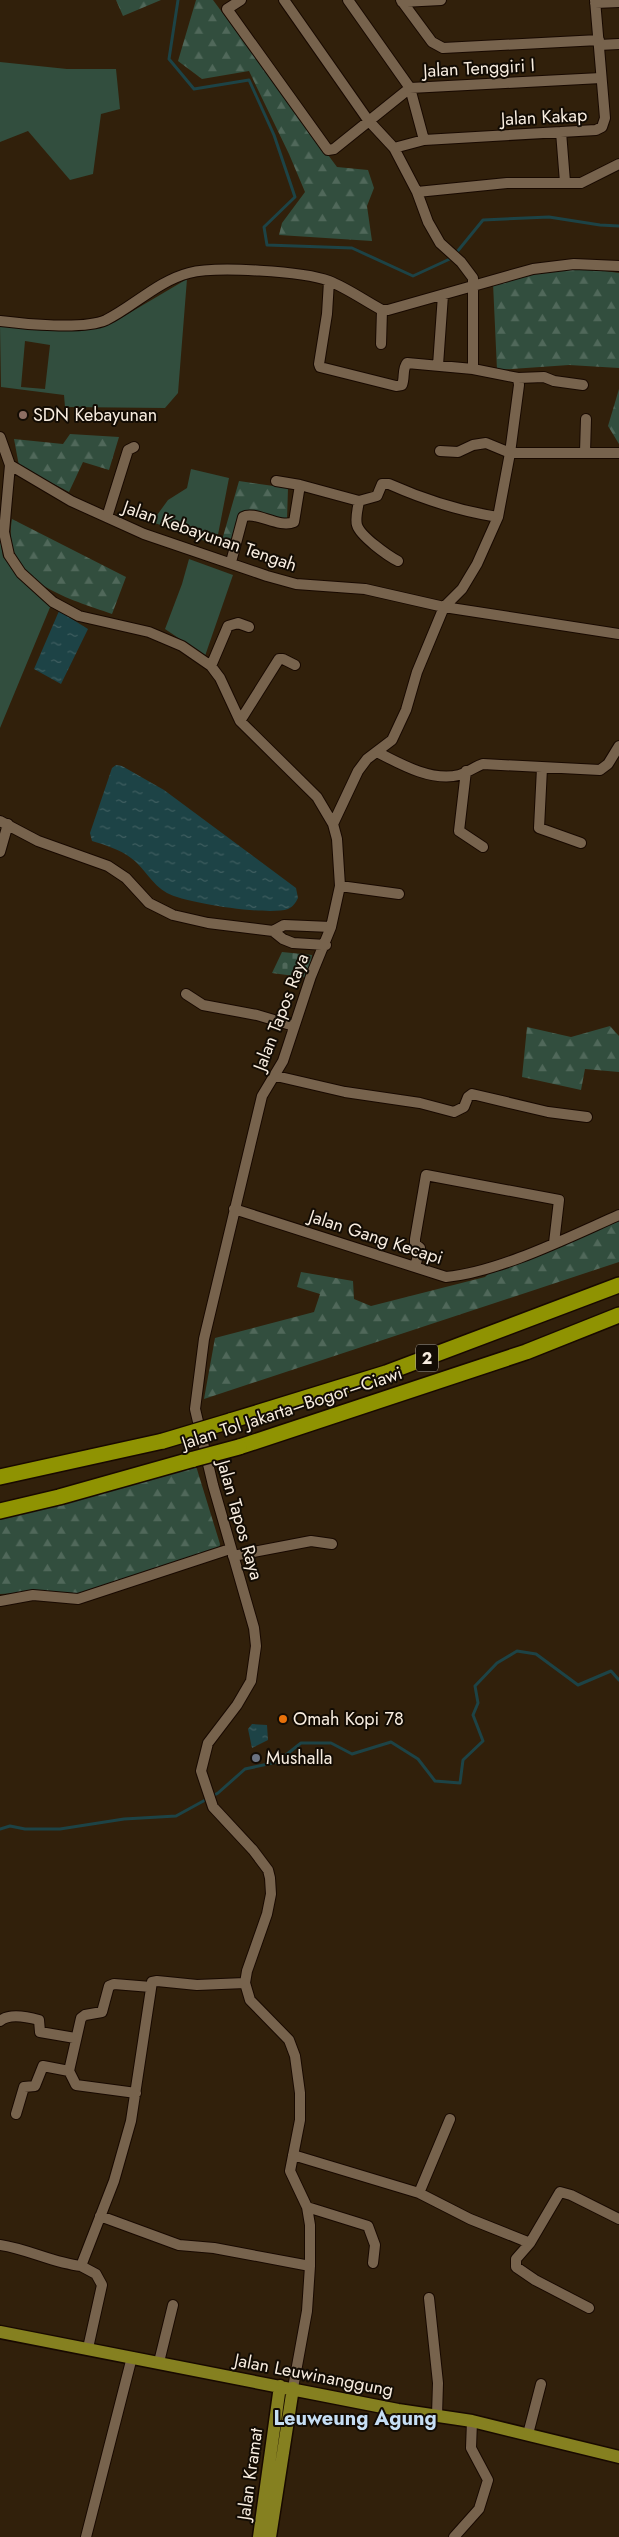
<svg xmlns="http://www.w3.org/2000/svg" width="619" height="2537" font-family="Jost,sans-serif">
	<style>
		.grass { fill: #324e3e; fill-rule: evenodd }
		.forest { fill: url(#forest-firs) }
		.cemetery { fill: url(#cemetery-stones) }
		.water { fill: url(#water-ripples) }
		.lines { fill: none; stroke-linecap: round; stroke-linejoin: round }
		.stream { stroke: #1d4346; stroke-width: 3 }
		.minor-casing { stroke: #180900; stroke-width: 12 }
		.major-casing { stroke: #180900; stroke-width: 15 }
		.highway-casing { stroke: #180900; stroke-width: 18 }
		.minor { stroke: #77634d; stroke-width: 10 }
		.major { stroke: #858020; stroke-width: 12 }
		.highway { stroke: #8f9302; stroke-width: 15 }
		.highway-bridge-casing { stroke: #180900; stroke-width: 18; stroke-linecap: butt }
		.highway-bridge { stroke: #8f9302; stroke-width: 15 }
		.education-dot { fill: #8d6e63; stroke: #130c04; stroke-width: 2 }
		.food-dot { fill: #e8710a; stroke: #130c04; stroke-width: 2 }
		.worship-dot { fill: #6b7280; stroke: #130c04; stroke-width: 2 }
		.labels { text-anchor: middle; stroke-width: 4; stroke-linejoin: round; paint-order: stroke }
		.shield { fill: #130c04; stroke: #b3aa9e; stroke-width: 1 }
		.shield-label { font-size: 16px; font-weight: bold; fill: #f8ede0 }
		.street-label { font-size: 18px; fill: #f8ede0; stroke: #130c04 }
		.poi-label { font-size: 18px; fill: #f8ede0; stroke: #130c04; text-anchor: start }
		.quarter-label { font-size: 20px; font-weight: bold; fill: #c6def4; stroke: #130c04 }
	</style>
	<defs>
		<pattern id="forest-firs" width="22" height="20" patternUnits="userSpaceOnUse" patternTransform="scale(1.25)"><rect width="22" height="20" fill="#324e3e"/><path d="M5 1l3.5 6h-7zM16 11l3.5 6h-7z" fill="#50685a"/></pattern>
		<pattern id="cemetery-stones" width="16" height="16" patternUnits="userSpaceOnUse" patternTransform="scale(1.25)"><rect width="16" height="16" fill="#324e3e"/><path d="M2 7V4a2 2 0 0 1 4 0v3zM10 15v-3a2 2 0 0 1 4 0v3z" fill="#50685a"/></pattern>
		<pattern id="water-ripples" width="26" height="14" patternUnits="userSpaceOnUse" patternTransform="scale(1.25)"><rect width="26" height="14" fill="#1d4346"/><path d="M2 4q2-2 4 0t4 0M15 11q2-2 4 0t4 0" fill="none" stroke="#3f5e60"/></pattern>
	</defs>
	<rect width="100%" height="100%" fill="#31200b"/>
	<path class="grass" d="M 0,62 L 67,69 L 116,69 L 120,109 L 101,114 L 93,174 L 70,180 L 28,131 L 0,142 Z
		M 187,279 L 178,393 L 165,408 L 65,407 L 64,395 L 1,387 L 0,325 L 64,329 L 109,325 ZM 25,341 L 50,345 L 45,389 L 21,387 Z
		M 191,469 L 229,478 L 216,545 L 152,522 L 168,500 L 187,488 Z
		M 0,538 L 3,557 L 23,581 L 51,605 L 0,728 Z
		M 189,559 L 233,575 L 205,656 L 165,629 L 182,584 Z"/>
	<path class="forest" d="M 116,0 L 161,0 L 123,16 Z
		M 196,0 L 213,0 L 337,167 L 368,170 L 374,188 L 367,206 L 372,241 L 279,235 L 282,223 L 305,192 L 289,154 L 249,71 L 202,79 L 178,61 Z
		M 584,268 L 619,273 L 619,368 L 569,365 L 497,370 L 493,283 L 549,270 Z
		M 619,389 L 619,444 L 608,426 Z
		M 70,434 L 119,437 L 109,470 L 83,462 L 69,492 L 19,466 L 14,439 L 63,444 Z
		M 239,481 L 288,488 L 287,520 L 241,512 L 231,549 L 220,547 Z
		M 12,519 L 126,577 L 112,614 C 66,598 1,581 12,519 Z
		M 610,1026 L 619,1036 L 619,1072 L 585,1069 L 581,1090 L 522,1077 L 527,1027 L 571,1037 Z
		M 619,1221 L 619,1262 L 204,1399 L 215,1338 L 314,1312 L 320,1294 L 297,1287 L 301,1272 L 353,1281 L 354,1299 L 371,1306 L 485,1277 L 489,1273 Z
		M 196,1466 L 220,1544 L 219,1550 L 79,1597 L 38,1592 L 0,1594 L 0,1511 Z"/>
	<path class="cemetery" d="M 282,952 L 312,955 L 309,978 L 272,973 Z"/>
	<path class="water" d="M 59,611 L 88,629 L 61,684 L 34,669 Z
		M 116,765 L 122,766 L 164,790 L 296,888 L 298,898 C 296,902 293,907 288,909 C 268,916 185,903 167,893 C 152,885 144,867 131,858 C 119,849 105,845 92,841 L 90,833 L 112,768 Z
		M 252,1724 L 267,1725 L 268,1740 L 252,1748 L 248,1729 Z"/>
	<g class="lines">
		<path class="stream" d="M 178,0 L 169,59 L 194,89 L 249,80 L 274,135 L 295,197 L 264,227 L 267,245 L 352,248 L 413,276 L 452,258 L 483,220 L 549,217 L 600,225 L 619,226
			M 0,1829 L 10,1826 L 25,1829 L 60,1829 L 124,1819 L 176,1816 L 218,1793 L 245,1769 L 277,1762 L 301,1743 L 331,1743 L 352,1754 L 391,1742 L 418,1759 L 435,1781 L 460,1783 L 463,1760 L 483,1741 L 473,1715 L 478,1703 L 475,1686 L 497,1663 L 517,1651 L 536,1654 L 578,1685 L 611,1671 L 619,1680"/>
		<g class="minor-casing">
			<path id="minor" d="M 241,0 L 227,9 L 328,150 L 334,149 L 410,88 L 601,78
				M 284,0 L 368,120 L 394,148 L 417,192 L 428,222 L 440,243 L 461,262 L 473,278 L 473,369 L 518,378 L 519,385 L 510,453 L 498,517 L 477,564 L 462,589 L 444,607 L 417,672 L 406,710 L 392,740 L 367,759 L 358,771 L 333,824
				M 348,0 L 410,88 L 424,140
				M 401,0 L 432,42 L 443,48 L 599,40
				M 402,2 L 441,0
				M 595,3 L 619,2
				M 599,45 L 619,44
				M 561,132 L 565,182
				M 394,148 L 424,140 L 596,130 L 602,127 L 605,118 L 595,0
				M 417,192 L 507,183 L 581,183 L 619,164
				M 329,281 L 327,314 L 319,364 L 320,367 L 396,386 L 402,385 C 405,378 402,369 407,363 L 473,369
				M 0,321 C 24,324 84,330 106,320 C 134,306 158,281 189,273 C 215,266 304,271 329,281 C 347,288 365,301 382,310 L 388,310 L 533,269 L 574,264 L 619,266
				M 381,344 L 382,310
				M 438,365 L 443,295
				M 518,378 L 544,377 L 554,381 L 583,385
				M 0,437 L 10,465 L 4,532 L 9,555 L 21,573 L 53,602 L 79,616 L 149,632 L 182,646 L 211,666 L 220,678 L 240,721 L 317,797 L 333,824 L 337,839 L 340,886 L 331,927 L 311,976 L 283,1061 L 262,1096 L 204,1339 L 195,1409 L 213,1485 L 254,1628 L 256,1646 L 251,1681 L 237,1705 L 208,1743 L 201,1771 L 213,1807 L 253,1850 L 268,1870 L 270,1878 L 271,1894 L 267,1914 L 247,1971 L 245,1983 L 250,2000 L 289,2040 L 295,2056 L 300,2093 L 300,2120 L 290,2171 L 307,2207 L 310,2225 L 310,2266 L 307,2311 L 293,2388
				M 440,451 L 458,452 L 473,445 L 486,443 L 510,453 L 619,453
				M 585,452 L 586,419
				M 10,465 L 71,501 L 144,534 L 267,576 L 296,584 L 365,589 L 444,607 L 619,634
				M 276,481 L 300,485 L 359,501 L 377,496 L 382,484 L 389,484 C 425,500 459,511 498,517
				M 359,501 C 358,508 355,518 357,525 C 360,536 388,556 398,561
				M 107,517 L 128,450 L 134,447
				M 231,562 L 243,517 C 255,510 279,529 294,522 L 300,485
				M 211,666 L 228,626 L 238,623 L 249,627
				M 240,721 L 279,659 L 283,659 L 295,665
				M 377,752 C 400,764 432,782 459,775 C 467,773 474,767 483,764 L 600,770 L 608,764 L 619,746
				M 542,768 L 539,828 L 581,843
				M 466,771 L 459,831 L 483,847
				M 0,821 L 38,841 L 108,866 L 126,878 L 149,903 L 173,915 L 208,923 L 273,931 L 283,939 L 293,943 L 326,945
				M 0,852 L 8,824
				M 340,886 L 399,894
				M 273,931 L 284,925 L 331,927
				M 186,994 L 203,1005 L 257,1015 L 294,1026
				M 276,1076 L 345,1092 L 420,1103 L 454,1112 L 464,1107 L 468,1097 L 472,1094 L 548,1112 L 587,1117
				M 234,1209 L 446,1277 C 499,1272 569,1237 619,1215
				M 415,1267 L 420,1248 L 415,1244 L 415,1239 L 426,1175 L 559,1200 L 554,1243
				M 233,1556 L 311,1541 L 332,1544
				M 0,1601 L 33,1595 L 78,1599 L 230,1549
				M 0,2021 C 9,2013 28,2017 39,2020 L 40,2032 L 75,2038
				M 69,2071 L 81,2018 L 85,2015 L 102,2012 L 109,1986 L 114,1984 L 151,1987
				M 16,2114 L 24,2087 L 35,2086 L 43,2066 L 69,2071 L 76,2085 L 136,2093
				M 293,2155 L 419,2193 L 470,2219 L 530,2243 L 560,2192 L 571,2195 L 619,2219
				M 419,2193 L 450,2119
				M 307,2207 L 368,2226 L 375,2245 L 373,2263
				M 100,2216 L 179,2245 L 214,2248 L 310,2266
				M 530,2243 L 516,2259 L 516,2267 L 535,2280 L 589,2308
				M 0,2245 C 28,2249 53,2263 81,2266 L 114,2181 L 131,2121 L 152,1982 L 157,1981 L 197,1985 L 245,1983
				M 81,2266 L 96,2274 L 102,2285 L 88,2348
				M 429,2298 L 438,2383 L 437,2415
				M 159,2362 L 173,2305
				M 528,2434 L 541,2384
				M 86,2537 L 132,2357
				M 454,2537 L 479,2509 L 488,2480 L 471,2448 L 472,2421"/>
		</g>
		<g class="major-casing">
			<path id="major" d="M 0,2332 L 398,2410 L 472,2421 L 619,2457
				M 259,2537 L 280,2386
				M 270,2537 L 293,2388"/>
		</g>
		<g class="highway-casing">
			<path id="highway" d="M 230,1421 L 386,1373 L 619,1285
				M 239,1447 L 526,1352 L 619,1315
				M 0,1477 L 163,1441
				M 0,1511 L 59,1497 L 194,1459"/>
		</g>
		<use href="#minor" class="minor"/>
		<use href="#major" class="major"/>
		<use href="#highway" class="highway"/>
		<g class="highway-bridge-casing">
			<path id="highway-bridge" d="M 163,1441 L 230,1421
				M 194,1459 L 239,1447"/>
		</g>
		<use href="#highway-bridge" class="highway-bridge"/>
	</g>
	<circle class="education-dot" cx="23" cy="415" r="5"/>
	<circle class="food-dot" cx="283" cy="1719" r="5"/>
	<circle class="worship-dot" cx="256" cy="1758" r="5"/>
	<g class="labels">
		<rect class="shield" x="416" y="1344.5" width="22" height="27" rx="4"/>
		<g class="shield-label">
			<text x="427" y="1364">2</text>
		</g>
		<g class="street-label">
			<text transform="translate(479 68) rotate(-3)" y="6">Jalan Tenggiri I</text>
			<text transform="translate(544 117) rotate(-3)" y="6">Jalan Kakap</text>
			<text transform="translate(210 536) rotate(19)" y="6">Jalan Kebayunan Tengah</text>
			<text transform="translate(281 1012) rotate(-69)" y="6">Jalan Tapos Raya</text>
			<text transform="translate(376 1237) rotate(18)" y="6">Jalan Gang Kecapi</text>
			<text transform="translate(292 1408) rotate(-18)" y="6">Jalan Tol Jakarta–Bogor–Ciawi</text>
			<text transform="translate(240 1520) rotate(74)" y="6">Jalan Tapos Raya</text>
			<text transform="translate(314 2375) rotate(11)" y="6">Jalan Leuwinanggung</text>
			<text transform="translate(250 2474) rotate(-82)" y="6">Jalan Kramat</text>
		</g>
		<g class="poi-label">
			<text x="33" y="421">SDN Kebayunan</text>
			<text x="293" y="1725">Omah Kopi 78</text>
			<text x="266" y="1764">Mushalla</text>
		</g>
		<g class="quarter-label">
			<text x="355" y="2425">Leuweung Agung</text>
		</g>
	</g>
</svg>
